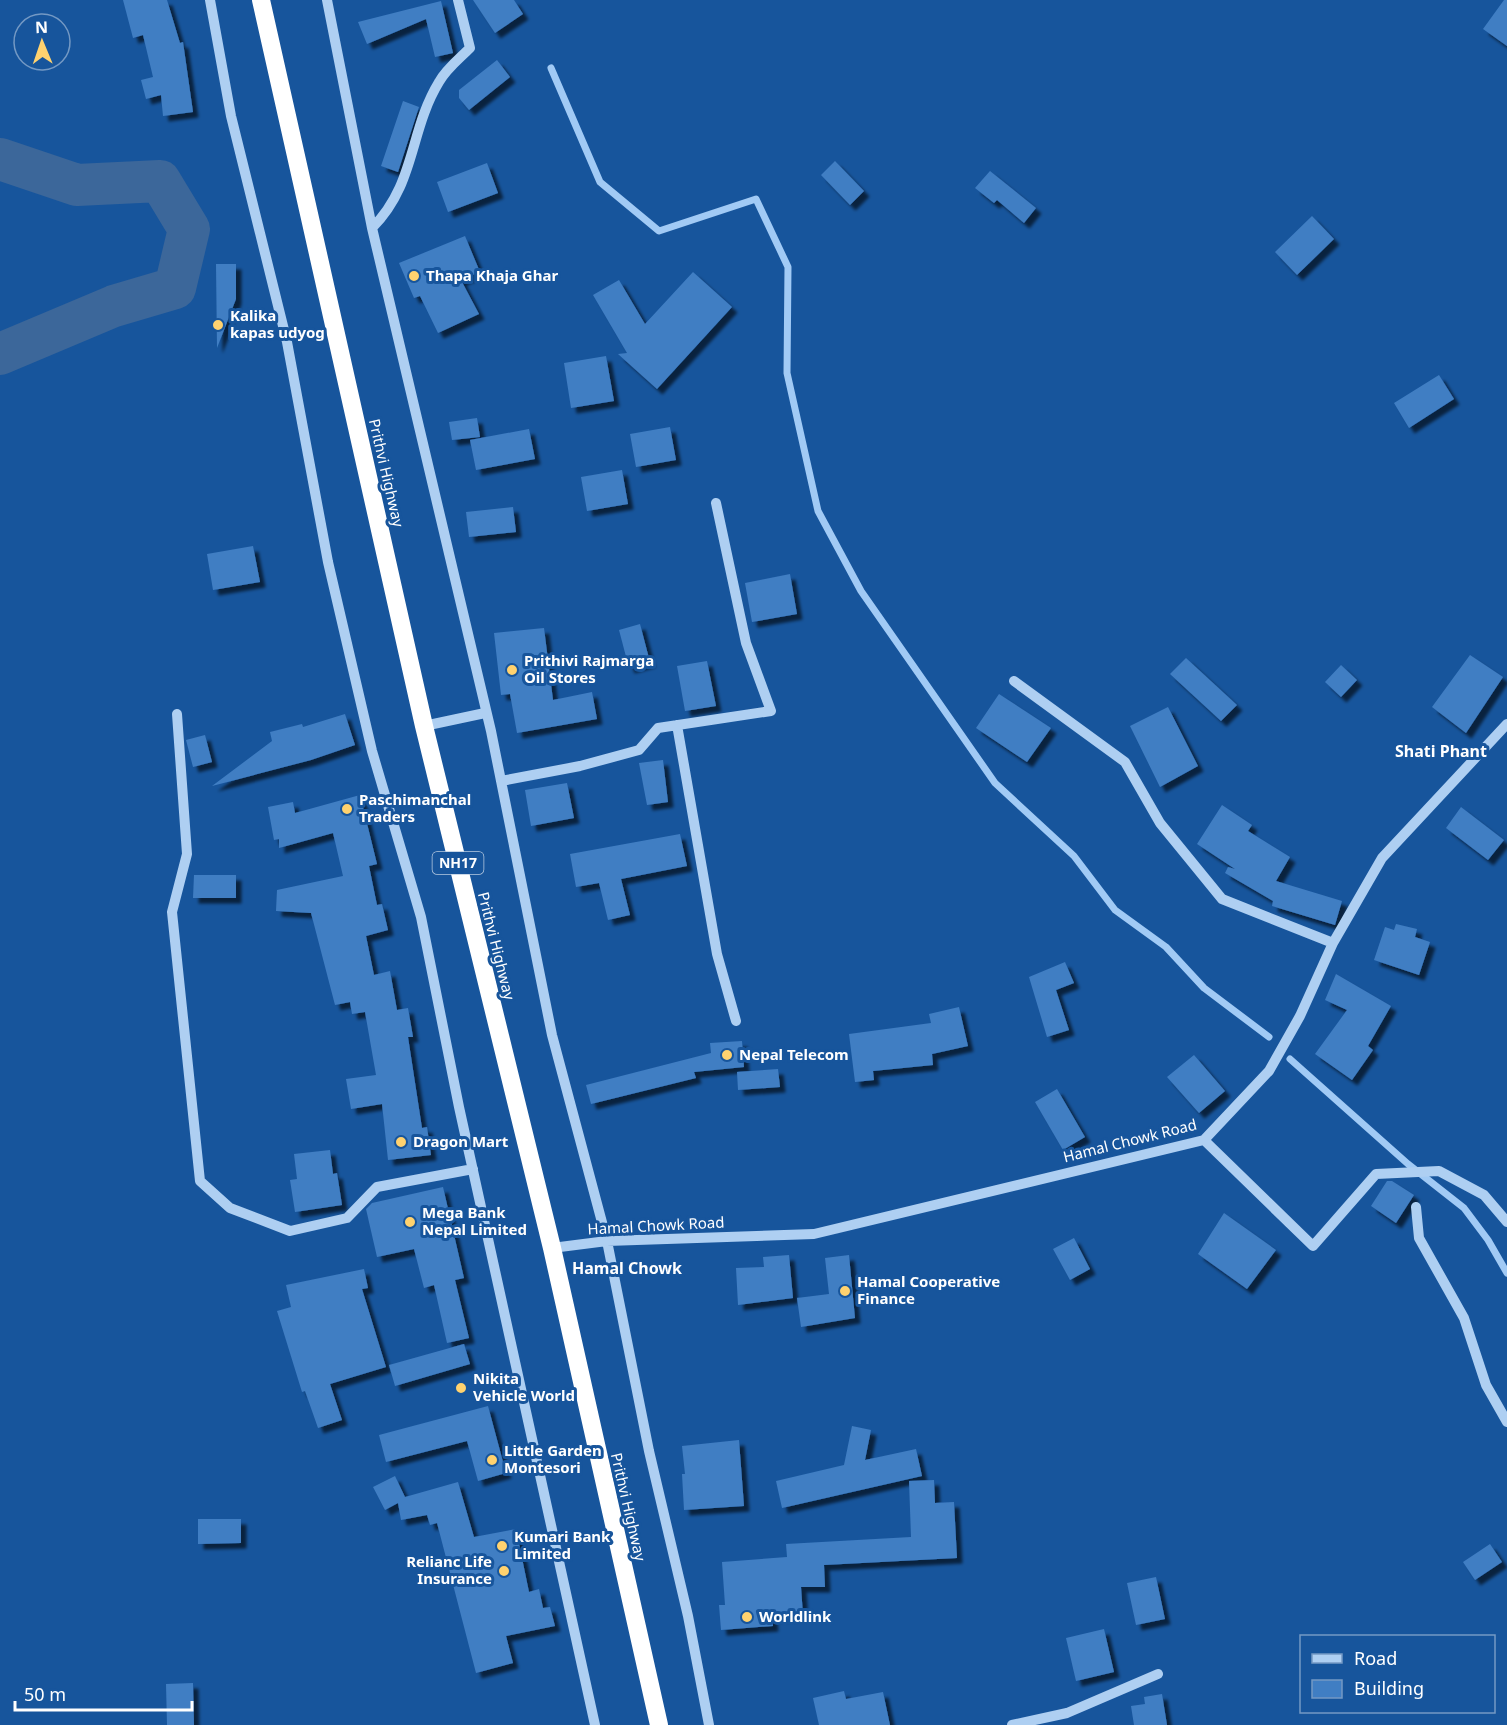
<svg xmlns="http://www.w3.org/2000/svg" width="1507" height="1725" font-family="'Noto Sans',sans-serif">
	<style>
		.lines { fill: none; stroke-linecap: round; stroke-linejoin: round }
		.stream { stroke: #a1caf5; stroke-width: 7 }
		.river { stroke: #3c679a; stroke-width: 42 }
		.building { fill: #407ec3; filter: url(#shadow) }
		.minor { stroke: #aecff2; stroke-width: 10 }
		.highway { stroke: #fff; stroke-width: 18 }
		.poi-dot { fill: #ffd26f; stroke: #17559c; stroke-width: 2 }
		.labels { text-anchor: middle; stroke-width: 6; stroke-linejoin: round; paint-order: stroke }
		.shield { fill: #17559c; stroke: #b9cce1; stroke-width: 1.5 }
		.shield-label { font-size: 14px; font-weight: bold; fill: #fff }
		.poi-label { font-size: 15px; font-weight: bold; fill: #fff; stroke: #17559c; text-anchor: start }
		.street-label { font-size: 15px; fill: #fff; stroke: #17559c }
		.neighbourhood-label { font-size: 16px; font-weight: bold; fill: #fff; stroke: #17559c }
	</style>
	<defs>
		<filter id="shadow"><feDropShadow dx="5.5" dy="5.5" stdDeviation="1.5" flood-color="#0009"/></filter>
	</defs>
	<rect width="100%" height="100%" fill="#17559c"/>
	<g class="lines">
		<path class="stream" d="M 551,68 L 600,182 L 659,231 L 756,199 L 788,267 L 787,373 L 818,511 L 861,591 L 995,783 L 1074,856 L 1115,910 L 1166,947 L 1204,988 L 1269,1037
			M 1290,1059 L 1408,1164 L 1464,1208 L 1488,1240 L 1507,1273"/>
		<path class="river" d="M 0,159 L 77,185 L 160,181 L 189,229 L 175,288 L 114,306 L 0,354"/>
	</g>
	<path class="building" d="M 123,0 L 167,0 L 180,43 L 183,42 L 193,112 L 163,116 L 161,95 L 146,99 L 141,80 L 153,77 L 143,35 L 133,38 Z
		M 473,0 L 514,0 L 523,14 L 495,33 Z
		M 1504,0 L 1507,0 L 1507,46 L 1483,29 Z
		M 441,1 L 453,53 L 435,57 L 426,19 L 367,44 L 358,22 Z
		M 497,60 L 510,77 L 469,110 L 459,98 L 459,90 Z
		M 403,101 L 419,107 L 398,172 L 381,166 Z
		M 835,161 L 864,191 L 850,205 L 821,175 Z
		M 487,163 L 498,193 L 448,212 L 437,182 Z
		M 990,171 L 1036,208 L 1024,223 L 997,200 L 994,203 L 975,188 Z
		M 1312,216 L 1334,239 L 1297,275 L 1275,252 Z
		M 465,236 L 480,272 L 461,280 L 479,314 L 438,333 L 420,296 L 414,298 L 399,263 Z
		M 216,264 L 236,264 L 236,299 L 217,348 Z
		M 693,272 L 732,307 L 657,389 L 618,354 L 627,353 L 593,295 L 619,280 L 645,324 Z
		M 606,356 L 614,401 L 571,408 L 564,363 Z
		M 1439,375 L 1454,399 L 1409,428 L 1394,403 Z
		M 477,418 L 480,437 L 452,440 L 449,422 Z
		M 670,427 L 676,460 L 636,467 L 630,434 Z
		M 529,429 L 535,459 L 476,470 L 470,440 Z
		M 622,470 L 628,504 L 587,511 L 581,477 Z
		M 513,507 L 516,532 L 469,537 L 466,512 Z
		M 253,546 L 260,582 L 213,590 L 207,554 Z
		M 790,574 L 797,614 L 752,622 L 745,583 Z
		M 640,624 L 650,662 L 629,668 L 619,630 Z
		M 544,628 L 553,700 L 592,692 L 597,719 L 517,733 L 510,694 L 501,695 L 494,633 Z
		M 1470,655 L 1503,677 L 1466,733 L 1432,707 Z
		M 1186,658 L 1237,705 L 1221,721 L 1170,674 Z
		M 707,661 L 716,706 L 685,711 L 677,666 Z
		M 1341,665 L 1357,680 L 1341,697 L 1325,682 Z
		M 999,694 L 1051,728 L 1027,762 L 976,728 Z
		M 1168,707 L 1198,766 L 1160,787 L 1130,726 Z
		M 345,714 L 355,745 L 311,760 L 212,786 L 272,741 L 270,732 L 302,724 L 303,727 Z
		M 205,735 L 212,762 L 193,767 L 186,740 Z
		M 663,760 L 668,802 L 647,805 L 639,763 Z
		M 567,783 L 574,818 L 531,826 L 525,790 Z
		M 360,795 L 377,864 L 369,866 L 377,905 L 382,904 L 388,930 L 366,936 L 374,975 L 390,971 L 397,1010 L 408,1008 L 413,1037 L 408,1037 L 422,1128 L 427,1127 L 431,1155 L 388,1160 L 382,1104 L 351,1109 L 346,1079 L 376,1075 L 365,1012 L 352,1014 L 350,1002 L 335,1005 L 311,913 L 276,911 L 277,890 L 343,876 L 333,833 L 279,848 L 279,839 L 274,840 L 268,807 L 293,802 L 295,813 Z
		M 1222,805 L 1252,825 L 1248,831 L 1290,857 L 1276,881 L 1342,901 L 1335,925 L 1272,906 L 1273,901 L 1225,873 L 1228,867 L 1235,869 L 1197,844 Z
		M 1461,807 L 1504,840 L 1488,860 L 1446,828 Z
		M 680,834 L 687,866 L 621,879 L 630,915 L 608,920 L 599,883 L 576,887 L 570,854 Z
		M 194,875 L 236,875 L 236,898 L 193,898 Z
		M 1396,924 L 1417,929 L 1415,937 L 1430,942 L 1419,975 L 1374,960 L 1385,927 L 1394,930 Z
		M 1065,962 L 1074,983 L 1056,990 L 1069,1030 L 1047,1037 L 1029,977 Z
		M 1336,974 L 1391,1006 L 1368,1046 L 1373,1050 L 1352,1080 L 1315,1054 L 1347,1010 L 1325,1000 Z
		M 959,1007 L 968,1046 L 932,1054 L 933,1065 L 873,1071 L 874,1080 L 855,1082 L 849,1034 L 931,1023 L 929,1014 Z
		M 742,1041 L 744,1067 L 694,1072 L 696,1078 L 591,1104 L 586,1085 L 711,1053 L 710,1043 Z
		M 1194,1055 L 1225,1091 L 1199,1113 L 1167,1077 Z
		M 778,1069 L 780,1087 L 738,1090 L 737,1072 Z
		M 1057,1089 L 1085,1137 L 1063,1150 L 1035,1102 Z
		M 330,1150 L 333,1174 L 337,1173 L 342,1205 L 295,1212 L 290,1180 L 297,1179 L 294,1154 Z
		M 1387,1181 L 1392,1181 L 1414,1195 L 1396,1223 L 1371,1206 Z
		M 443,1187 L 464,1278 L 455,1280 L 469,1338 L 447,1343 L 434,1285 L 424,1288 L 414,1249 L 377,1257 L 366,1209 L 372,1203 Z
		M 1224,1213 L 1276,1250 L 1247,1289 L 1198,1254 Z
		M 1074,1238 L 1090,1269 L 1070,1280 L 1053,1249 Z
		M 789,1255 L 793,1298 L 738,1305 L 736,1268 L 764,1267 L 763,1257 Z
		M 849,1255 L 855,1318 L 801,1327 L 797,1298 L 829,1294 L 825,1258 Z
		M 364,1269 L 368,1288 L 362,1289 L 386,1367 L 330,1384 L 342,1420 L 318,1428 L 305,1391 L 302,1392 L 277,1311 L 291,1307 L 286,1285 Z
		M 464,1344 L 470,1364 L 395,1386 L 389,1365 Z
		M 488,1406 L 506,1473 L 478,1481 L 467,1441 L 386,1462 L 379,1435 Z
		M 852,1426 L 871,1430 L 865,1460 L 916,1449 L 922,1476 L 782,1508 L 776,1481 L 844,1465 Z
		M 739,1440 L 744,1506 L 684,1510 L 682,1474 L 685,1474 L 682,1446 Z
		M 395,1476 L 405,1497 L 458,1482 L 474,1537 L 516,1529 L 529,1592 L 539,1589 L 543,1608 L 550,1607 L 555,1626 L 506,1636 L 513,1663 L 476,1673 L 437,1523 L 430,1525 L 427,1515 L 401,1520 L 398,1503 L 385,1510 L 373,1487 Z
		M 934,1480 L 935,1503 L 954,1502 L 957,1558 L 824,1565 L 825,1587 L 801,1587 L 803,1615 L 772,1617 L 773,1626 L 721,1630 L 719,1605 L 725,1605 L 722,1562 L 787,1557 L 786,1544 L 911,1537 L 909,1481 Z
		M 198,1519 L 241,1519 L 241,1543 L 198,1544 Z
		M 1490,1544 L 1502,1562 L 1475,1580 L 1463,1562 Z
		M 1156,1577 L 1165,1619 L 1136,1625 L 1127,1583 Z
		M 1104,1629 L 1114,1672 L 1076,1681 L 1066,1638 Z
		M 193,1683 L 194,1725 L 167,1725 L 166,1684 Z
		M 844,1691 L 846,1699 L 883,1692 L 890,1725 L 819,1725 L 813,1698 Z
		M 1162,1694 L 1167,1725 L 1134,1725 L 1131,1706 L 1145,1704 L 1144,1697 Z"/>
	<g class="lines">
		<path class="minor" d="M 210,0 L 231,116 L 287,342 L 328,562 L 372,751 L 421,917 L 459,1107 L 595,1725
			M 327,0 L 372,228 L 491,731 L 552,1035 L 607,1241 L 649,1451 L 688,1616 L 709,1725
			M 372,228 C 416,184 409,131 439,82 C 446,69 459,59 470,48 L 458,0
			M 1014,681 L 1125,762 L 1160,823 L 1222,899 L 1333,943
			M 177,714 L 187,854 L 172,912 L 200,1181 L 230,1208 L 290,1231 L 347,1218 L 377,1187 L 473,1169
			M 677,725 L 717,954 L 736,1021
			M 424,726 L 485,713
			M 501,781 L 580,766 L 639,750 L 658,728 L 771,711 L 746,643 L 716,503
			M 1204,1140 L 1313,1246 L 1376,1174 L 1439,1171 L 1484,1195 L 1507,1222
			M 1416,1207 L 1419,1238 L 1464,1318 L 1486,1385 L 1507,1422
			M 552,1248 L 607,1241 L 814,1234 L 1204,1140 L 1269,1071 L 1300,1016 L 1333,943 L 1382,858 L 1507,724
			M 1012,1725 L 1067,1713 L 1158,1674"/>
		<path class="highway" d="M 261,0 L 424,726 L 552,1248 L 659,1725"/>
	</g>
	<g class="poi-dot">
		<circle cx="414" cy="276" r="6"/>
		<circle cx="218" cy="325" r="6"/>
		<circle cx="512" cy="670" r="6"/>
		<circle cx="347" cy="809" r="6"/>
		<circle cx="727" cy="1055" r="6"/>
		<circle cx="401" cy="1142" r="6"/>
		<circle cx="410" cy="1222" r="6"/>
		<circle cx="845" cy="1291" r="6"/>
		<circle cx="461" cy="1388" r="6"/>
		<circle cx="492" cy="1460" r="6"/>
		<circle cx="502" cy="1546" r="6"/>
		<circle cx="504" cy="1571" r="6"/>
		<circle cx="747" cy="1617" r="6"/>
	</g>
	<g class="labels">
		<rect class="shield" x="432.5" y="852" width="51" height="22" rx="4.5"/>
		<g class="shield-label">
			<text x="458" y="868">NH17</text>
		</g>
		<g class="poi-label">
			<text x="426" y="281">Thapa Khaja Ghar</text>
			<text x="230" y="321">Kalika<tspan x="230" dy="17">kapas udyog</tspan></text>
			<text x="524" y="666">Prithivi Rajmarga<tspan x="524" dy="17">Oil Stores</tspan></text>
			<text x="359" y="805">Paschimanchal<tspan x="359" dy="17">Traders</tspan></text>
			<text x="739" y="1060">Nepal Telecom</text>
			<text x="413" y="1147">Dragon Mart</text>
			<text x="422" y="1218">Mega Bank<tspan x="422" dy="17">Nepal Limited</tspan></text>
			<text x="857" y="1287">Hamal Cooperative<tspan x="857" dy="17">Finance</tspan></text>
			<text x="473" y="1384">Nikita<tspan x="473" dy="17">Vehicle World</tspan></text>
			<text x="504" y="1456">Little Garden<tspan x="504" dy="17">Montesori</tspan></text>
			<text x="514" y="1542">Kumari Bank<tspan x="514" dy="17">Limited</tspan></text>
			<text x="492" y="1567" text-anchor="end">Relianc Life<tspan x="492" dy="17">Insurance</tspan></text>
			<text x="759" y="1622">Worldlink</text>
		</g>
		<g class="street-label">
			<text transform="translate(386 473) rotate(77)" y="5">Prithvi Highway</text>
			<text transform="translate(496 946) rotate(76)" y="5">Prithvi Highway</text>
			<text transform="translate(1130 1141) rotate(-14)" y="5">Hamal Chowk Road</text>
			<text transform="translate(656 1226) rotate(-3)" y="5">Hamal Chowk Road</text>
			<text transform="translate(628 1507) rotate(77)" y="5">Prithvi Highway</text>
		</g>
		<g class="neighbourhood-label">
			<text x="1441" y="757">Shati Phant</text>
			<text x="627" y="1274">Hamal Chowk</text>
		</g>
	</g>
	<rect x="1300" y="1635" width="195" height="78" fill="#17559c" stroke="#7499c4" stroke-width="1.5"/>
	<rect x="1312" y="1654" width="30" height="9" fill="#aecff2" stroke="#7499c4" stroke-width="1.5"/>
	<text x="1354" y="1665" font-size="18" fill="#ffffff">Road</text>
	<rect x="1312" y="1680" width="30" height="18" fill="#407ec3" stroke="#7499c4" stroke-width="1.5"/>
	<text x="1354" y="1695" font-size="18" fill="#ffffff">Building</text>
	<g transform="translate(42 42) rotate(358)"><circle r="28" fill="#17559c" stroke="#7499c4" stroke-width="1.5"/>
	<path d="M0-4.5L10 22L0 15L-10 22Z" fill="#ffd26f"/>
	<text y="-9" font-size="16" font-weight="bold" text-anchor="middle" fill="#ffffff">N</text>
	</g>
	<path d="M15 1701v9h177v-9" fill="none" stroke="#ffffff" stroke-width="3"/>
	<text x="24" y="1701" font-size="18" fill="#ffffff" stroke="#17559c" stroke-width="4.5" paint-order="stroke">50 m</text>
</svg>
